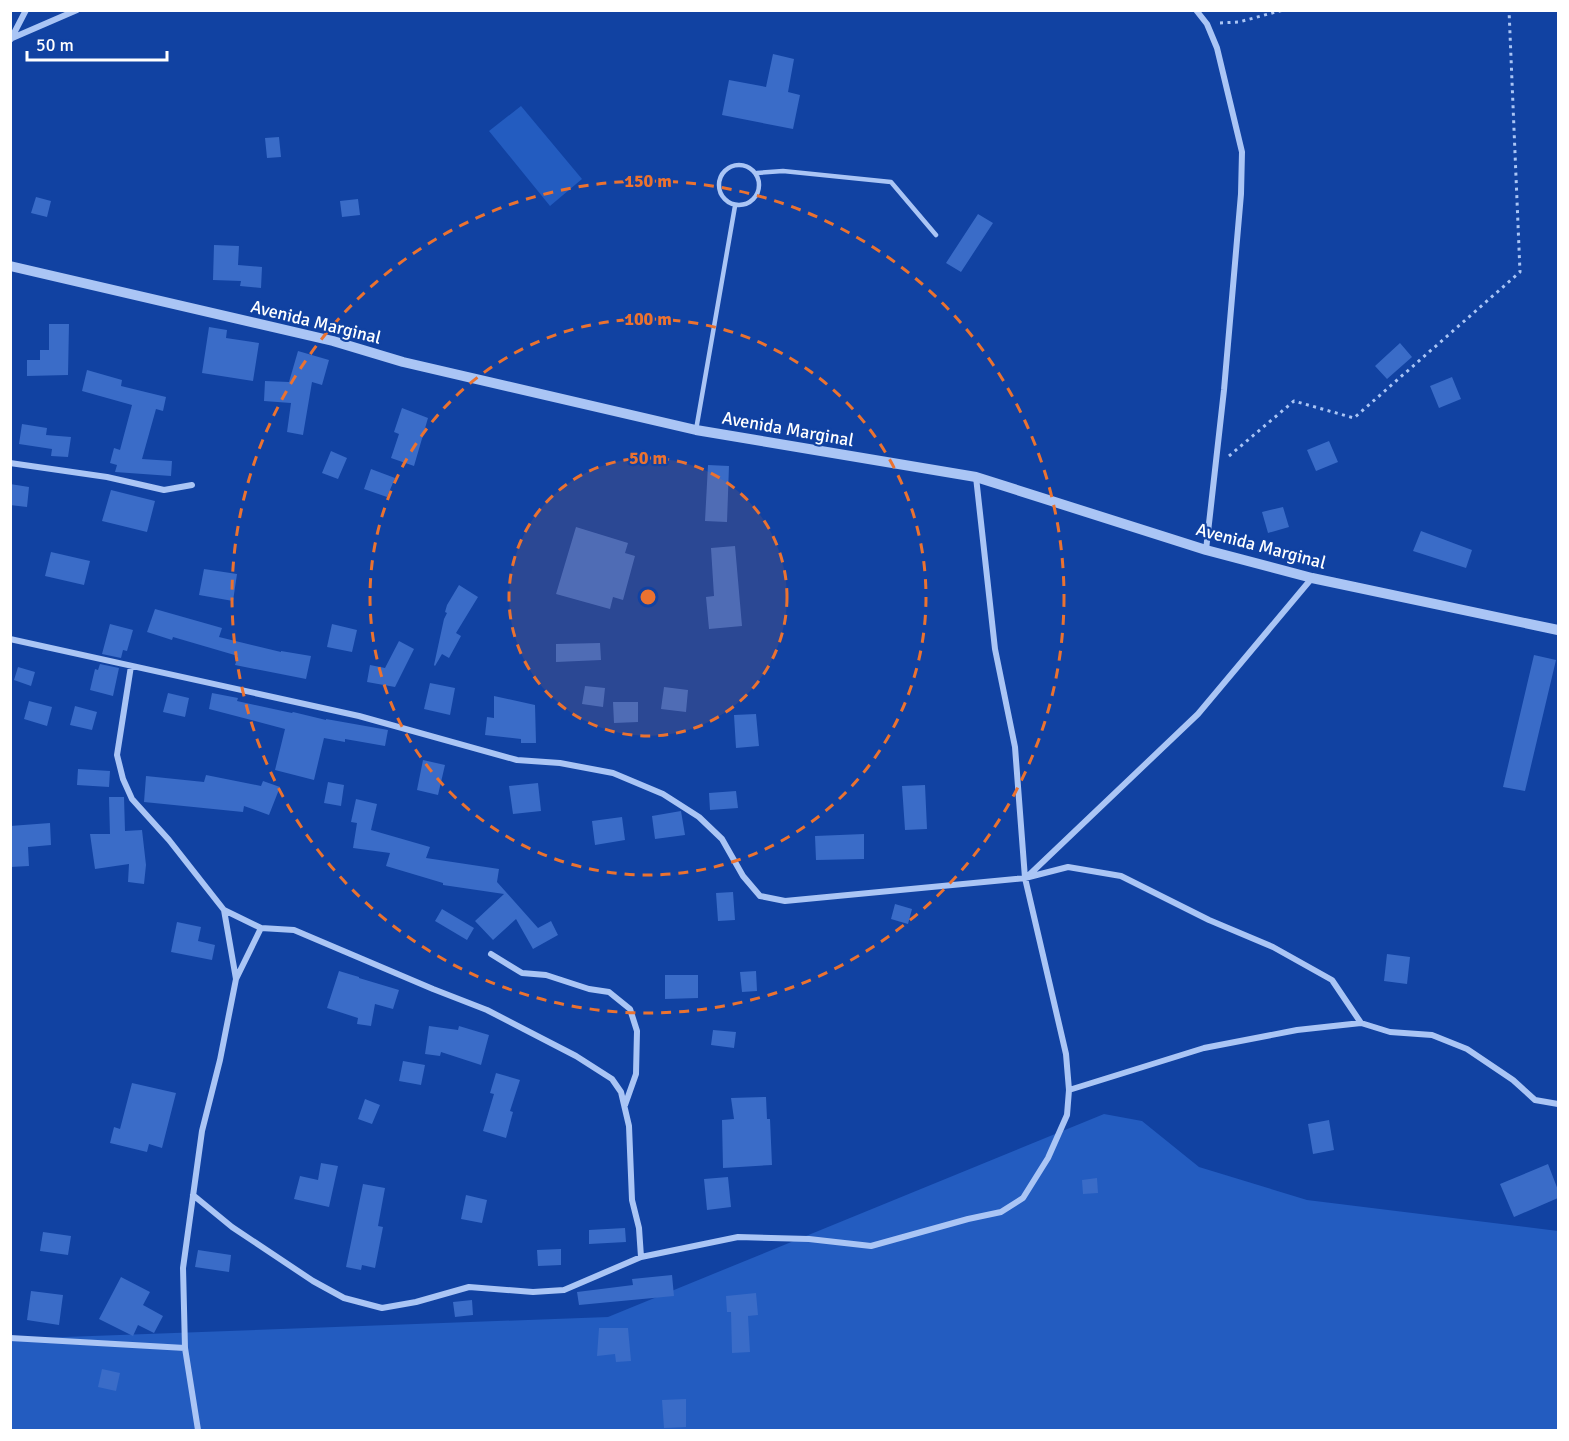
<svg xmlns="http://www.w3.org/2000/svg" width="1569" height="1441" font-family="Signika,sans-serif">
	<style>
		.green { fill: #235cc0 }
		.building { fill: #3a6cc8 }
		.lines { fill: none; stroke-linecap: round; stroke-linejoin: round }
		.path { stroke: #aac5f5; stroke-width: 3; stroke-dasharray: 3 4.5; stroke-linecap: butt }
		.service { stroke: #aac5f5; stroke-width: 4.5 }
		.minor { stroke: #aac5f5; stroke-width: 6 }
		.tertiary { stroke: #aac5f5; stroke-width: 10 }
		.ring { fill: none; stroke: #eb7230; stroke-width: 3; stroke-dasharray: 10 8 }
		.labels { text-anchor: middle; stroke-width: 4.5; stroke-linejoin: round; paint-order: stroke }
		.street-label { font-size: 18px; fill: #fff; stroke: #1142a2 }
		.centre { fill: #eb7230; stroke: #1142a2; stroke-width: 3 }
		.ring-label { font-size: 18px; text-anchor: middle; font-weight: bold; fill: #eb7230; stroke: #1142a2; stroke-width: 4.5; stroke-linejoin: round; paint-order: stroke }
	</style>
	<rect width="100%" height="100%" fill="#1142a2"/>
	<path class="green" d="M 521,106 L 582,179 L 550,206 L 489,131 Z
		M 1104,1114 L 1142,1121 L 1199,1167 L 1307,1200 L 1558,1231 L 1558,1430 L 11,1430 L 10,1339 L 608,1317 Z"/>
	<path class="building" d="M 773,54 L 794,59 L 788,92 L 800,95 L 793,129 L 722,115 L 729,80 L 766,87 Z
		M 279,137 L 281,157 L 267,158 L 265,138 Z
		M 36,197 L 51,201 L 47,217 L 31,213 Z
		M 358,199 L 360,215 L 342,217 L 340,201 Z
		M 978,214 L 993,223 L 961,272 L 946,263 Z
		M 214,245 L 239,246 L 238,265 L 262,267 L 261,288 L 240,286 L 241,281 L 213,280 Z
		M 49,324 L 69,324 L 68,375 L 27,376 L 27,360 L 40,360 L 40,350 L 49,350 Z
		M 209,327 L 227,330 L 226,338 L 259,343 L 253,381 L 202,373 Z
		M 1400,343 L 1412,357 L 1387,379 L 1375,366 Z
		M 298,351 L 329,360 L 322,385 L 312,382 L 303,435 L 287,432 L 291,403 L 264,401 L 265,381 L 289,382 Z
		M 87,370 L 122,380 L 121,386 L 166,397 L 163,411 L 156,409 L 142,459 L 172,461 L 171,476 L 115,472 L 117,465 L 110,463 L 114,448 L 120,450 L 132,405 L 82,391 Z
		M 1452,377 L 1461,399 L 1439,408 L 1430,386 Z
		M 402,408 L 428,418 L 414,466 L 391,458 L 399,434 L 394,432 Z
		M 22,424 L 47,428 L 46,435 L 71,437 L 68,457 L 51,456 L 52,449 L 19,444 Z
		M 1329,441 L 1338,462 L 1316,471 L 1307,450 Z
		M 331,451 L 347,458 L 338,479 L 322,473 Z
		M 708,465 L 729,466 L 727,522 L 705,521 Z
		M 371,469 L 395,478 L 387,497 L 364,489 Z
		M 10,484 L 29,487 L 27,507 L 10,505 Z
		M 111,490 L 155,501 L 147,532 L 102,521 Z
		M 1283,507 L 1289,527 L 1268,533 L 1262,512 Z
		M 576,527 L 628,543 L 625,553 L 635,556 L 623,600 L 613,597 L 610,609 L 556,594 Z
		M 1421,531 L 1472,550 L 1466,568 L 1413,551 Z
		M 735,546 L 742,626 L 709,629 L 706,597 L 714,596 L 711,548 Z
		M 51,552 L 90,561 L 84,585 L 45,576 Z
		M 204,569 L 237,574 L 233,601 L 199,595 Z
		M 459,585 L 478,597 L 456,633 L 461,636 L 449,658 L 442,654 L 435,666 L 434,665 L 444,619 L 447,613 L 445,612 L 447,605 Z
		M 155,609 L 222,628 L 219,637 L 281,652 L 281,651 L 311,656 L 306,679 L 235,665 L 238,656 L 173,637 L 172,640 L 147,632 Z
		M 110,624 L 133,630 L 127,651 L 123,650 L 121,658 L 102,654 Z
		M 332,624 L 357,630 L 352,652 L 327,647 Z
		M 399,641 L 414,649 L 395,687 L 367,682 L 370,665 L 385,668 Z
		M 600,643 L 601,660 L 556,662 L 556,644 Z
		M 1534,655 L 1556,660 L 1525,791 L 1503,787 Z
		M 100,664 L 119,668 L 113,696 L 90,690 L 95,669 L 98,670 Z
		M 18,667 L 35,672 L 31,686 L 14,680 Z
		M 430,683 L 455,688 L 450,715 L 424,709 Z
		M 585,686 L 605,688 L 603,707 L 582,704 Z
		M 664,687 L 688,690 L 686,712 L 661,709 Z
		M 168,693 L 189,698 L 185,717 L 163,712 Z
		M 212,693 L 238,698 L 237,701 L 292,713 L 293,712 L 326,720 L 326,719 L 388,730 L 385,746 L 345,739 L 345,742 L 324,738 L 314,780 L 275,770 L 285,729 L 209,709 Z
		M 494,696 L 535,705 L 536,743 L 521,743 L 521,739 L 485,735 L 487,717 L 494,718 Z
		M 29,701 L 52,707 L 47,726 L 24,719 Z
		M 613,702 L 638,702 L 638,722 L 614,723 Z
		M 75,706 L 97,712 L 92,730 L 70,725 Z
		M 756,714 L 759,746 L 736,748 L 734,715 Z
		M 423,760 L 445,765 L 438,795 L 417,790 Z
		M 78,769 L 110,771 L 109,787 L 77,785 Z
		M 206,775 L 261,786 L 263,781 L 280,787 L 269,815 L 244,806 L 243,812 L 144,802 L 146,776 L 204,782 Z
		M 328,782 L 344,785 L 341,806 L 324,803 Z
		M 538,783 L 541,811 L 513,814 L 509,786 Z
		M 925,785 L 927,829 L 905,830 L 902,786 Z
		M 736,791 L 738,808 L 710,810 L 709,793 Z
		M 109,797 L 124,797 L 125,831 L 142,830 L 146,865 L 144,884 L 128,882 L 129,864 L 95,869 L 90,834 L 110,834 Z
		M 356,799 L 377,804 L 371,830 L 430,847 L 426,858 L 499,869 L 497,882 L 538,928 L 551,921 L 558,935 L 533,949 L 516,919 L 493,940 L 475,921 L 504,894 L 443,885 L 443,883 L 386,866 L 390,853 L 353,848 L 357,823 L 351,822 Z
		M 681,811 L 685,835 L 655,839 L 652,816 Z
		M 622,817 L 625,840 L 595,845 L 592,821 Z
		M 50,823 L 51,845 L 28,847 L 29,866 L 10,867 L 10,826 Z
		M 864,834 L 864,859 L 816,860 L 815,836 Z
		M 733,892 L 735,920 L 718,921 L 716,893 Z
		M 895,904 L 912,909 L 908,924 L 891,919 Z
		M 442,909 L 474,928 L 467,940 L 435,921 Z
		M 177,922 L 201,927 L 198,941 L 215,945 L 212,960 L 171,952 Z
		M 1387,954 L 1410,957 L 1407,984 L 1384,981 Z
		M 339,971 L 359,977 L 359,978 L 399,990 L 393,1009 L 375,1004 L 371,1026 L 357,1024 L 358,1018 L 327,1008 Z
		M 756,971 L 757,991 L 742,992 L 740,972 Z
		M 665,975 L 698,975 L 698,998 L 665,999 Z
		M 429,1026 L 458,1030 L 459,1026 L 489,1035 L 481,1065 L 441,1052 L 440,1056 L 425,1054 Z
		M 713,1030 L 736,1032 L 734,1048 L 711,1045 Z
		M 403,1061 L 425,1065 L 421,1085 L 399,1081 Z
		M 496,1073 L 520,1080 L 510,1111 L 513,1112 L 506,1138 L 483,1131 L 494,1094 L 490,1093 Z
		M 132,1083 L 176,1093 L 162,1148 L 149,1144 L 147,1152 L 110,1143 L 114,1127 L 120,1129 Z
		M 766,1097 L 767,1119 L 770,1119 L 772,1165 L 723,1168 L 722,1120 L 734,1119 L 731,1098 Z
		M 365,1099 L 380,1105 L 372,1124 L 358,1119 Z
		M 1329,1120 L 1334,1150 L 1313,1154 L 1308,1124 Z
		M 321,1163 L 338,1166 L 329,1207 L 294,1199 L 300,1176 L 318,1180 Z
		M 1548,1164 L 1558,1190 L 1558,1198 L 1514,1217 L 1500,1184 Z
		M 728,1177 L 731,1207 L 707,1210 L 704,1179 Z
		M 1097,1178 L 1098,1193 L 1083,1194 L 1082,1180 Z
		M 363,1184 L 385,1188 L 378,1226 L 383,1227 L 375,1268 L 362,1265 L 361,1270 L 346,1267 Z
		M 466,1195 L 487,1200 L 482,1223 L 461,1219 Z
		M 625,1228 L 626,1242 L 589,1244 L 589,1230 Z
		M 43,1232 L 71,1236 L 68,1255 L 40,1251 Z
		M 561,1249 L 561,1265 L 538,1266 L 537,1250 Z
		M 198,1250 L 231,1255 L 229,1272 L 195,1267 Z
		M 672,1275 L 674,1296 L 579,1305 L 577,1292 L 633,1285 L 632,1279 Z
		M 121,1277 L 150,1292 L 143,1305 L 163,1316 L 154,1333 L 138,1325 L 133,1336 L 99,1319 Z
		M 31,1291 L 63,1295 L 59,1325 L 27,1320 Z
		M 756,1293 L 758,1315 L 748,1316 L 750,1352 L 732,1353 L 731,1312 L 727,1312 L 726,1296 Z
		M 472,1300 L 473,1315 L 455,1317 L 453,1302 Z
		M 599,1328 L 628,1328 L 631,1361 L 616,1362 L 615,1354 L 597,1356 Z
		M 102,1369 L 120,1373 L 116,1391 L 98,1387 Z
		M 686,1399 L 686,1427 L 664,1428 L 662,1400 Z"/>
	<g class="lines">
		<path class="path" d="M 1220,23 L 1239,22 L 1283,10
			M 1229,456 L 1294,401 L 1354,418 L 1520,272 L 1509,10"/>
		<path class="service" d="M719 185a20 20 0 1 1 40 0a20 20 0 1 1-40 0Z
			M 757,173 L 783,171 L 891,182 L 936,235
			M 696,430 L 735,206"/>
		<path class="minor" d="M 1196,10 L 1207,24 L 1217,48 L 1242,152 L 1241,194 L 1224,390 L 1206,550
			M 10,39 L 77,10
			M 11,39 L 26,10
			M 10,463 L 107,477 L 164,490 L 192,485
			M 10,639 L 359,716 L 517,760 L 560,763 L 613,773 L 663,794 L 699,817 L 722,839 L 743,876 L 760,896 L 785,901 L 1025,878 L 1068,867 L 1121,876 L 1209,920 L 1273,947 L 1332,980 L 1361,1023
			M 131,666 L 117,755 L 123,779 L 132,799 L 169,840 L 224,910 L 261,928 L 294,930 L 433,989 L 487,1010 L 576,1056 L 612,1079 L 621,1092 L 629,1126 L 632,1200 L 639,1228 L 641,1257
			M 1028,876 L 1198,714 L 1312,578
			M 224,910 L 236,979
			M 491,954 L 522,973 L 546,975 L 589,989 L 609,992 L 630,1009 L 637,1031 L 636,1074 L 625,1105
			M 1069,1090 L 1204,1048 L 1297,1030 L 1361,1023 L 1390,1032 L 1432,1035 L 1467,1049 L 1513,1080 L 1535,1100 L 1558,1104
			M 193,1195 L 232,1227 L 313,1281 L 344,1298 L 382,1308 L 416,1302 L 469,1287 L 533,1292 L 564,1290 L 641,1257 L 738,1237 L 809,1239 L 871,1246 L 968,1219 L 1001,1212 L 1023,1198 L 1048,1158 L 1067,1115 L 1069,1090 L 1066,1054 L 1025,878 L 1015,747 L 995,649 L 976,477
			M 10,1338 L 185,1348
			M 198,1430 L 185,1348 L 183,1268 L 202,1131 L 220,1060 L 236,979 L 261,928"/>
		<path class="tertiary" d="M 10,266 L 333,341 L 403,362 L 696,430 L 976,477 L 1206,550 L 1312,578 L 1558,630"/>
	</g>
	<circle cx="648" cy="597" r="139" fill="#eb7230" fill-opacity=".12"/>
	<g class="ring">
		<circle cx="648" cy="597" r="139"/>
		<circle cx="648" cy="597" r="278"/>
		<circle cx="648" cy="597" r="416"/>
	</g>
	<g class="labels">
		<g class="street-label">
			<text transform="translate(316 322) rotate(14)" y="6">Avenida Marginal</text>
			<text transform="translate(788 429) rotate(10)" y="6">Avenida Marginal</text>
			<text transform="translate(1261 546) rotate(15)" y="6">Avenida Marginal</text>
		</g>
	</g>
	<circle cx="648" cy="597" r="9" class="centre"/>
	<g class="ring-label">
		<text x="648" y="187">150 m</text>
		<text x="648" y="325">100 m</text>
		<text x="648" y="464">50 m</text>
	</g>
	<rect width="1569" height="1441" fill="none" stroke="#ffffff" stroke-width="24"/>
	<path d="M27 51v9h140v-9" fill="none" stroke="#ffffff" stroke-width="3"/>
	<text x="36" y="51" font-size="18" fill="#ffffff" stroke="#1142a2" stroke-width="4.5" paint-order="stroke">50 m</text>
</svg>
